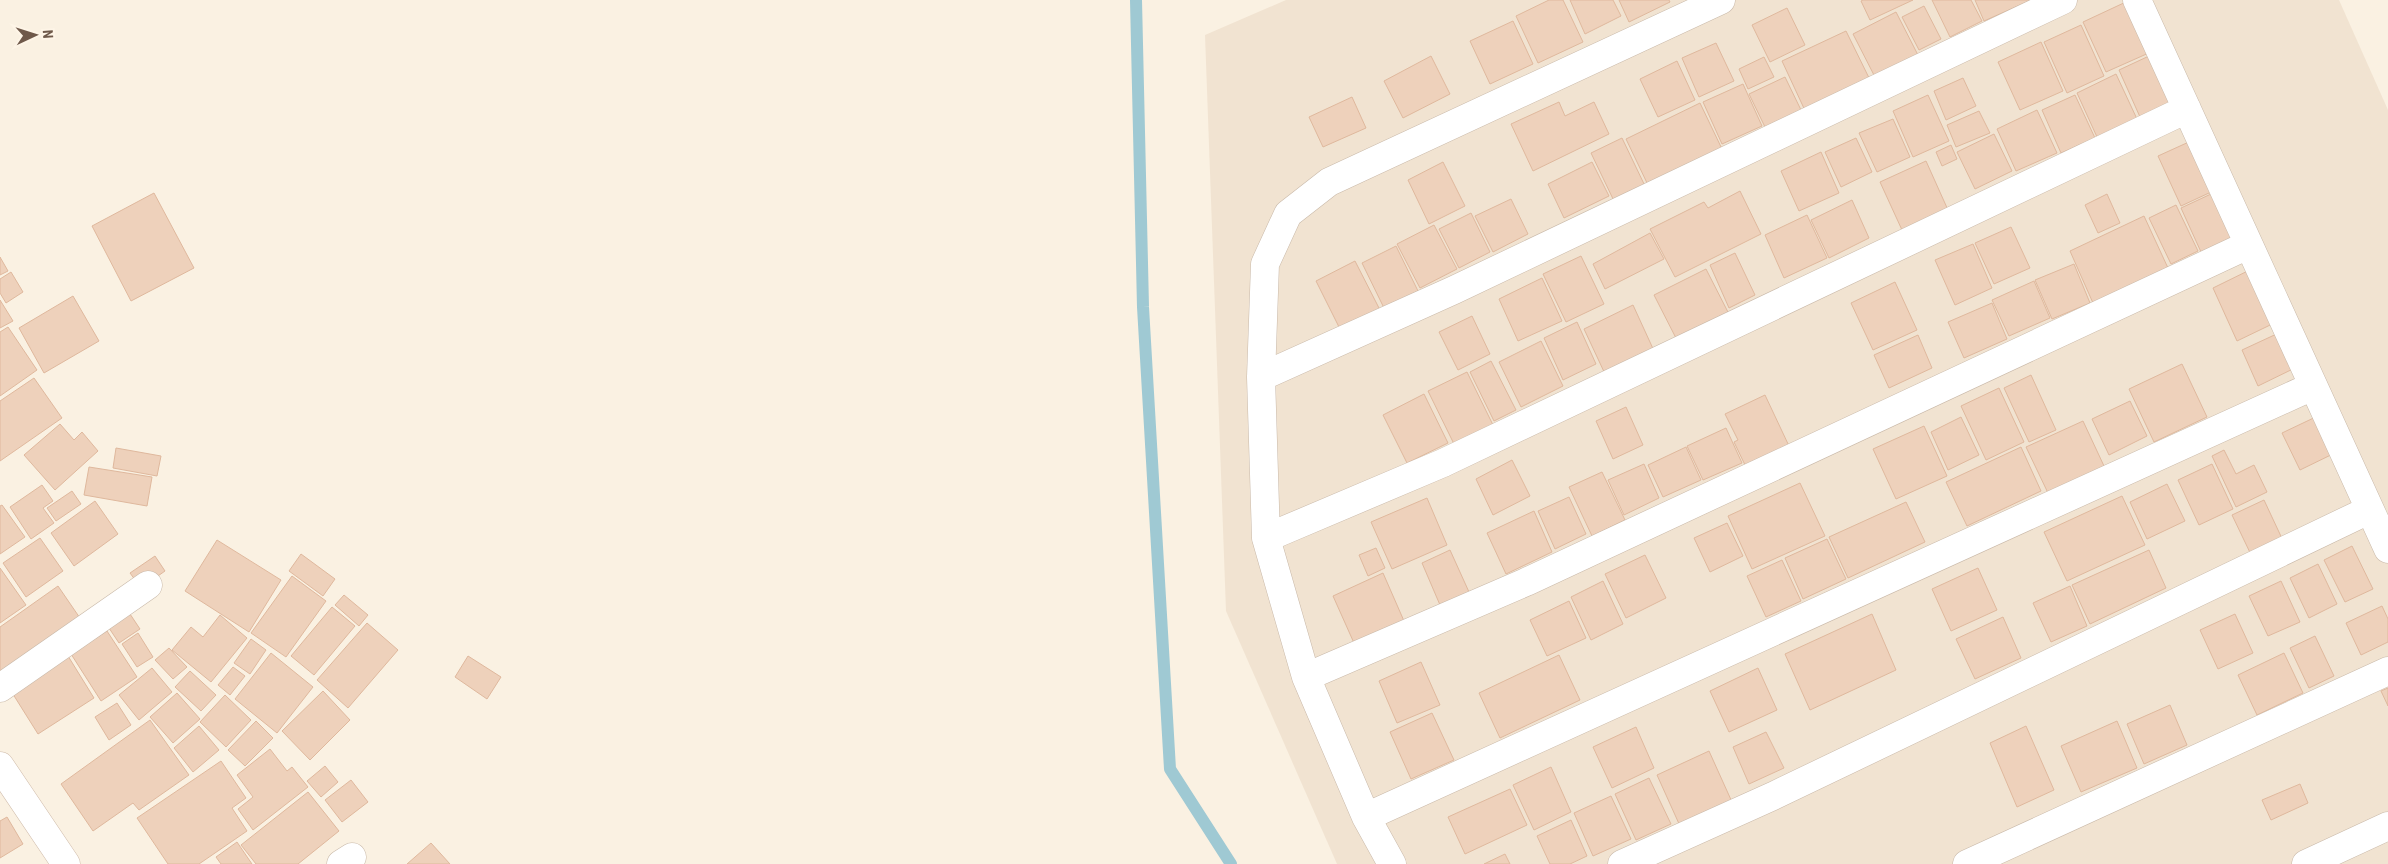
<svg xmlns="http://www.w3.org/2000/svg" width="2388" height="864" font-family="'Roboto Condensed',sans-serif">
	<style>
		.residential { fill: #f1e3d1 }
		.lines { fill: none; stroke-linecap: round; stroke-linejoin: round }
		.stream { stroke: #9fc9d3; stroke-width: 12 }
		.building { fill: #eed1bb; stroke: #dfb89d }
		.street-casing { stroke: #c9b9a9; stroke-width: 29 }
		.secondary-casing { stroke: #cfbbaa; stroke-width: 29 }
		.street { stroke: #fff; stroke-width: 28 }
		.secondary { stroke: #fff; stroke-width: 28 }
	</style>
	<rect width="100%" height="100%" fill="#faf1e2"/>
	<path class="residential" d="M 1286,0 L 2339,0 L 2388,110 L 2388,864 L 1337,864 L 1226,611 L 1205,35 Z"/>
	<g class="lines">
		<path class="stream" d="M 1136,0 L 1143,307 L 1170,769 L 1231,864"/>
	</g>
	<path class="building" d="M 1549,0 L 1563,0 L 1583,42 L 1538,63 L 1516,16 Z
		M 1570,0 L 1613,0 L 1621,16 L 1585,34 Z
		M 1619,0 L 1669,0 L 1670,2 L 1629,22 Z
		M 1863,0 L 1913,0 L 1870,20 L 1861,1 Z
		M 1932,0 L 1971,0 L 1982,21 L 1950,37 Z
		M 1975,0 L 2029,0 L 2029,1 L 1984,21 Z
		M 2128,1 L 2151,52 L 2106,72 L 2083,22 Z
		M 1924,6 L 1941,39 L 1919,50 L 1902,17 Z
		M 1787,8 L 1805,45 L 1770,62 L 1752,25 Z
		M 1896,12 L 1919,57 L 1876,79 L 1853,34 Z
		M 1513,21 L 1533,64 L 1490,84 L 1470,41 Z
		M 2081,25 L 2104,76 L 2067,93 L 2044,42 Z
		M 1846,31 L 1873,86 L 1808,117 L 1782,61 Z
		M 2041,42 L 2063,91 L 2020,110 L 1998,62 Z
		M 1716,43 L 1734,81 L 1699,97 L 1682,58 Z
		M 2164,49 L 2185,96 L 2140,117 L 2119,70 Z
		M 1431,56 L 1450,94 L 1403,118 L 1384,81 Z
		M 1764,57 L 1774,77 L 1748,89 L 1739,69 Z
		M 1677,61 L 1695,100 L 1658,117 L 1640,79 Z
		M 2116,74 L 2137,119 L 2097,137 L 2077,93 Z
		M 1785,77 L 1801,110 L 1765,127 L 1749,94 Z
		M 1963,78 L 1976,106 L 1946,120 L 1934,91 Z
		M 1743,84 L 1762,126 L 1722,144 L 1703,102 Z
		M 1928,95 L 1949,141 L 1913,157 L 1893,111 Z
		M 2075,95 L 2095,138 L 2061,153 L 2042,110 Z
		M 1352,97 L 1366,128 L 1323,147 L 1309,117 Z
		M 1559,102 L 1565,116 L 1594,102 L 1609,134 L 1533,171 L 1511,124 Z
		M 1700,103 L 1722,149 L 1648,185 L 1626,139 Z
		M 2037,110 L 2057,153 L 2016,171 L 1997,129 Z
		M 1979,111 L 1990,133 L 1956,147 L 1947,125 Z
		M 1893,119 L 1910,157 L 1877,172 L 1859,133 Z
		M 1994,134 L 2012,171 L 1975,189 L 1957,152 Z
		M 2202,136 L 2224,186 L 2181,206 L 2158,156 Z
		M 1622,138 L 1645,186 L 1614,201 L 1591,153 Z
		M 1856,138 L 1872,172 L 1841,187 L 1825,152 Z
		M 1951,145 L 1957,159 L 1942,166 L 1936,152 Z
		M 1821,152 L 1839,193 L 1799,211 L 1781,171 Z
		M 1926,161 L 1948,210 L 1902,230 L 1880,182 Z
		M 1443,162 L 1465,206 L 1429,224 L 1408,180 Z
		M 1592,162 L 1609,196 L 1564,218 L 1548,184 Z
		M 2226,187 L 2246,232 L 2201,252 L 2181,208 Z
		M 1740,191 L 1761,234 L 1675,277 L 1650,229 L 1704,202 L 1708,208 Z
		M 154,193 L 194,268 L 131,301 L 92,226 Z
		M 2107,194 L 2120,223 L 2098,233 L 2085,205 Z
		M 1511,199 L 1528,234 L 1493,252 L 1475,216 Z
		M 1852,200 L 1869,238 L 1829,258 L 1811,220 Z
		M 2176,205 L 2198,251 L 2171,264 L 2149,218 Z
		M 1471,213 L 1490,252 L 1459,268 L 1439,229 Z
		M 1807,215 L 1827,258 L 1784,278 L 1765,235 Z
		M 2144,216 L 2168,268 L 2093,303 L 2070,251 Z
		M 1434,225 L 1457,269 L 1420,288 L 1397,244 Z
		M 2011,227 L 2030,268 L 1994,284 L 1975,243 Z
		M 1650,233 L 1664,259 L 1605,289 L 1593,264 Z
		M 1973,244 L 1992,288 L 1955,305 L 1935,260 Z
		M 1396,246 L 1418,291 L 1384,308 L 1362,263 Z
		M 1735,253 L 1755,295 L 1729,308 L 1710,265 Z
		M 1581,256 L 1604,304 L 1566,322 L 1543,274 Z
		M 0,257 L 8,271 L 0,275 Z
		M 1355,261 L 1380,310 L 1341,331 L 1316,281 Z
		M 2266,262 L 2291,315 L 2237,341 L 2213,288 Z
		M 2074,264 L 2090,303 L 2052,319 L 2035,280 Z
		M 1706,269 L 1731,318 L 1679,344 L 1654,295 Z
		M 11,272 L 23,292 L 6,303 L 0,293 L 0,279 Z
		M 1542,278 L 1562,321 L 1518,341 L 1499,299 Z
		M 2034,281 L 2050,318 L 2009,336 L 1992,300 Z
		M 1895,282 L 1917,330 L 1873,350 L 1851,303 Z
		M 73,296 L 99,341 L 44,373 L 19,328 Z
		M 0,300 L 13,321 L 0,328 Z
		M 1992,303 L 2007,339 L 1964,358 L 1948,322 Z
		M 1633,305 L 1655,353 L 1606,376 L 1584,329 Z
		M 1472,316 L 1490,354 L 1458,370 L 1439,332 Z
		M 1577,322 L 1596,364 L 1563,380 L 1544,338 Z
		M 8,327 L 37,370 L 0,396 L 0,332 Z
		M 2283,331 L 2299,366 L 2258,386 L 2242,350 Z
		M 1918,335 L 1932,368 L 1889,388 L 1874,355 Z
		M 1541,341 L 1563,386 L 1521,407 L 1499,362 Z
		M 1491,361 L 1516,410 L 1494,421 L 1470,372 Z
		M 2182,364 L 2207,417 L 2154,442 L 2129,389 Z
		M 1467,372 L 1493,425 L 1454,444 L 1428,391 Z
		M 2031,375 L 2056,430 L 2029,442 L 2004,388 Z
		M 34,378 L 62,418 L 0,461 L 0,401 Z
		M 1999,388 L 2024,442 L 1986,460 L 1961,406 Z
		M 1424,394 L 1448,443 L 1407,463 L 1383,415 Z
		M 1765,395 L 1789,446 L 1746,467 L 1734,442 L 1738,440 L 1725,414 Z
		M 2130,401 L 2147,436 L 2109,455 L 2092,419 Z
		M 1626,407 L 1643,445 L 1613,459 L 1596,421 Z
		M 2322,414 L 2339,451 L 2300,470 L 2282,433 Z
		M 1961,417 L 1979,455 L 1948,470 L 1931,432 Z
		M 2083,421 L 2104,466 L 2048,493 L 2026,447 Z
		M 60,424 L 74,440 L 82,432 L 98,451 L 55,490 L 24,455 Z
		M 1924,426 L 1947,476 L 1896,499 L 1873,449 Z
		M 1726,428 L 1742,463 L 1703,480 L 1687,446 Z
		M 1686,447 L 1701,480 L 1663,497 L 1648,465 Z
		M 2021,447 L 2041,491 L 1967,526 L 1946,482 Z
		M 116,448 L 161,456 L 157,476 L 113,468 Z
		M 2224,450 L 2236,474 L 2254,465 L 2267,492 L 2236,507 L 2212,456 Z
		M 1512,460 L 1530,496 L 1493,515 L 1476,479 Z
		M 1644,464 L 1659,498 L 1624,515 L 1608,480 Z
		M 2212,464 L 2233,509 L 2199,525 L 2178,480 Z
		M 89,467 L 152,477 L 147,506 L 84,495 Z
		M 1602,472 L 1625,520 L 1592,536 L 1569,487 Z
		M 1800,483 L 1825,536 L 1752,569 L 1728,516 Z
		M 2167,484 L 2185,521 L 2147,539 L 2130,502 Z
		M 42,485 L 53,501 L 43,508 L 54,523 L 31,539 L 10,507 Z
		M 72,491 L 81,504 L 56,521 L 47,508 Z
		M 2122,496 L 2145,545 L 2067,581 L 2044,532 Z
		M 1569,497 L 1586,534 L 1555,549 L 1538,511 Z
		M 1427,498 L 1447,545 L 1392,569 L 1371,522 Z
		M 2264,500 L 2286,547 L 2255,563 L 2232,515 Z
		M 95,501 L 118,534 L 74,566 L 51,533 Z
		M 1906,502 L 1925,542 L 1848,578 L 1829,537 Z
		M 2,505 L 25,537 L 0,554 L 0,506 Z
		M 1534,511 L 1552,552 L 1506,574 L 1487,533 Z
		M 1727,523 L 1743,556 L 1710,572 L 1694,538 Z
		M 40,538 L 63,571 L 26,597 L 3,563 Z
		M 1827,539 L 1846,579 L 1803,599 L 1785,558 Z
		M 217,540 L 281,580 L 249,632 L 185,591 Z
		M 2352,546 L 2373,589 L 2345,602 L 2324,560 Z
		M 1376,548 L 1385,568 L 1368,576 L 1359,555 Z
		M 1450,550 L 1469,592 L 1440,605 L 1422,563 Z
		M 2149,550 L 2166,588 L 2090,624 L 2072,585 Z
		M 301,554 L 335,579 L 323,596 L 289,571 Z
		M 1645,555 L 1666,598 L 1626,618 L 1605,574 Z
		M 155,556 L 165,571 L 141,588 L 130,573 Z
		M 1782,560 L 1801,601 L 1766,617 L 1747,576 Z
		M 2318,564 L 2337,604 L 2309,618 L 2290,578 Z
		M 0,568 L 26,605 L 0,623 Z
		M 1978,568 L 1997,610 L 1951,631 L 1932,589 Z
		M 1383,573 L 1404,621 L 1354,643 L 1333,596 Z
		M 292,576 L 326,601 L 286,657 L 251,633 Z
		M 1603,581 L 1623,624 L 1591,640 L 1571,597 Z
		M 2281,581 L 2300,622 L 2268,636 L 2249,596 Z
		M 58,586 L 82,621 L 0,679 L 0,627 Z
		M 2070,586 L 2087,626 L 2051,642 L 2033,603 Z
		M 344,595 L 368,615 L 359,626 L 335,605 Z
		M 1569,601 L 1586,638 L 1547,656 L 1530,620 Z
		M 2382,606 L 2388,619 L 2388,642 L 2361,655 L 2346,623 Z
		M 332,607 L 355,626 L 314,675 L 291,656 Z
		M 130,614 L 140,629 L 119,643 L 109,628 Z
		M 1872,614 L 1896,670 L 1810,710 L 1785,654 Z
		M 2235,614 L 2253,653 L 2218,669 L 2200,630 Z
		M 220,615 L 247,638 L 211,682 L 172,650 L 191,627 L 203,637 Z
		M 2003,617 L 2021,658 L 1975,679 L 1956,639 Z
		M 367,623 L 398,650 L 348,708 L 317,680 Z
		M 107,631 L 137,677 L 101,701 L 71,654 Z
		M 138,633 L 153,657 L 137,667 L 122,644 Z
		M 2315,636 L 2334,676 L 2309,688 L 2290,648 Z
		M 251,639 L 266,650 L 250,674 L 234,663 Z
		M 169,648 L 187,667 L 173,679 L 155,660 Z
		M 271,653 L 313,687 L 277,733 L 235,699 Z
		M 2284,653 L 2303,693 L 2257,715 L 2238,675 Z
		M 1559,655 L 1580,700 L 1500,738 L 1479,693 Z
		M 68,656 L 94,698 L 38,734 L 11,691 Z
		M 468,656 L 501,677 L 487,699 L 455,677 Z
		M 1421,662 L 1440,705 L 1397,723 L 1379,681 Z
		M 233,667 L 245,676 L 230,695 L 218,685 Z
		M 152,668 L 172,692 L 139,720 L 119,695 Z
		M 1758,668 L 1777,710 L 1729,732 L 1710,691 Z
		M 190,671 L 216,695 L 201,711 L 175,687 Z
		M 2388,688 L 2388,706 L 2381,691 Z
		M 323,691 L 350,720 L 310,760 L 282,731 Z
		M 177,693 L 200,719 L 173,743 L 150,717 Z
		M 225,695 L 251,720 L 226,747 L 200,722 Z
		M 117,703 L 131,725 L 109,740 L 95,717 Z
		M 2170,705 L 2187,745 L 2144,764 L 2127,724 Z
		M 1432,713 L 1454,760 L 1411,779 L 1390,732 Z
		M 150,720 L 189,775 L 139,810 L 133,803 L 93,831 L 61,784 Z
		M 256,721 L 273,738 L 245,766 L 228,750 Z
		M 2117,721 L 2137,768 L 2081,792 L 2061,746 Z
		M 199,726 L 219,750 L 193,772 L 174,748 Z
		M 2026,726 L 2054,790 L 2017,807 L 1990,743 Z
		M 1636,727 L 1654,768 L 1612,788 L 1593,747 Z
		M 1766,732 L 1784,768 L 1749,784 L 1733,747 Z
		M 270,749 L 287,771 L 292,767 L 308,787 L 253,830 L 238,809 L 253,797 L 237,775 Z
		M 1709,751 L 1732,802 L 1680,826 L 1657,775 Z
		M 221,761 L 246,798 L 232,808 L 247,831 L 199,864 L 168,864 L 137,818 Z
		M 325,766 L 338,782 L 321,797 L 307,781 Z
		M 1551,767 L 1571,812 L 1534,830 L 1513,785 Z
		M 1649,778 L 1671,824 L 1636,840 L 1615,794 Z
		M 351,780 L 368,802 L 342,822 L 325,800 Z
		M 2300,784 L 2308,803 L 2271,820 L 2262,800 Z
		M 1510,789 L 1527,825 L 1465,854 L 1448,817 Z
		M 308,792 L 339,831 L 298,864 L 256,864 L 241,845 Z
		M 1611,796 L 1631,839 L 1593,856 L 1574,813 Z
		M 7,817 L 23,844 L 0,858 L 0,821 Z
		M 1571,820 L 1587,856 L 1570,864 L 1550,864 L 1537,836 Z
		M 237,842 L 252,864 L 221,864 L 216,857 Z
		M 431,843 L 450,864 L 407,864 Z
		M 1505,854 L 1510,864 L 1484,864 Z"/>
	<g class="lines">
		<g class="street-casing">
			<path id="street" d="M 2137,0 L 2388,549
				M 1261,377 L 1454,290 L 2063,0
				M 1266,538 L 1443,463 L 2187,109
				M 1306,677 L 1526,582 L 2248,245
				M 0,688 L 148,585
				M 1366,817 L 2313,386
				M 341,864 L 352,857
				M 1392,864 L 1366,817 L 1306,677 L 1266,538 L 1261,377 L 1265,264 L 1288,214 L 1329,182 L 1721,0
				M 1622,864 L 1773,796 L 2369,510
				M 1967,864 L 2388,671
				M 2306,864 L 2388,826"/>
		</g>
		<g class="secondary-casing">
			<path id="secondary" d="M 0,766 L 66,864"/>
		</g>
		<use href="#street" class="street"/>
		<use href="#secondary" class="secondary"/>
	</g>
	<g transform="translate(35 35) rotate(86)" stroke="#fef5e7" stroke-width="4" paint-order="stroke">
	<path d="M0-4L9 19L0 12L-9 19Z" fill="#6f594a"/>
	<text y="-8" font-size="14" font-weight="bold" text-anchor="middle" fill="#6f594a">N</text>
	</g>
</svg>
